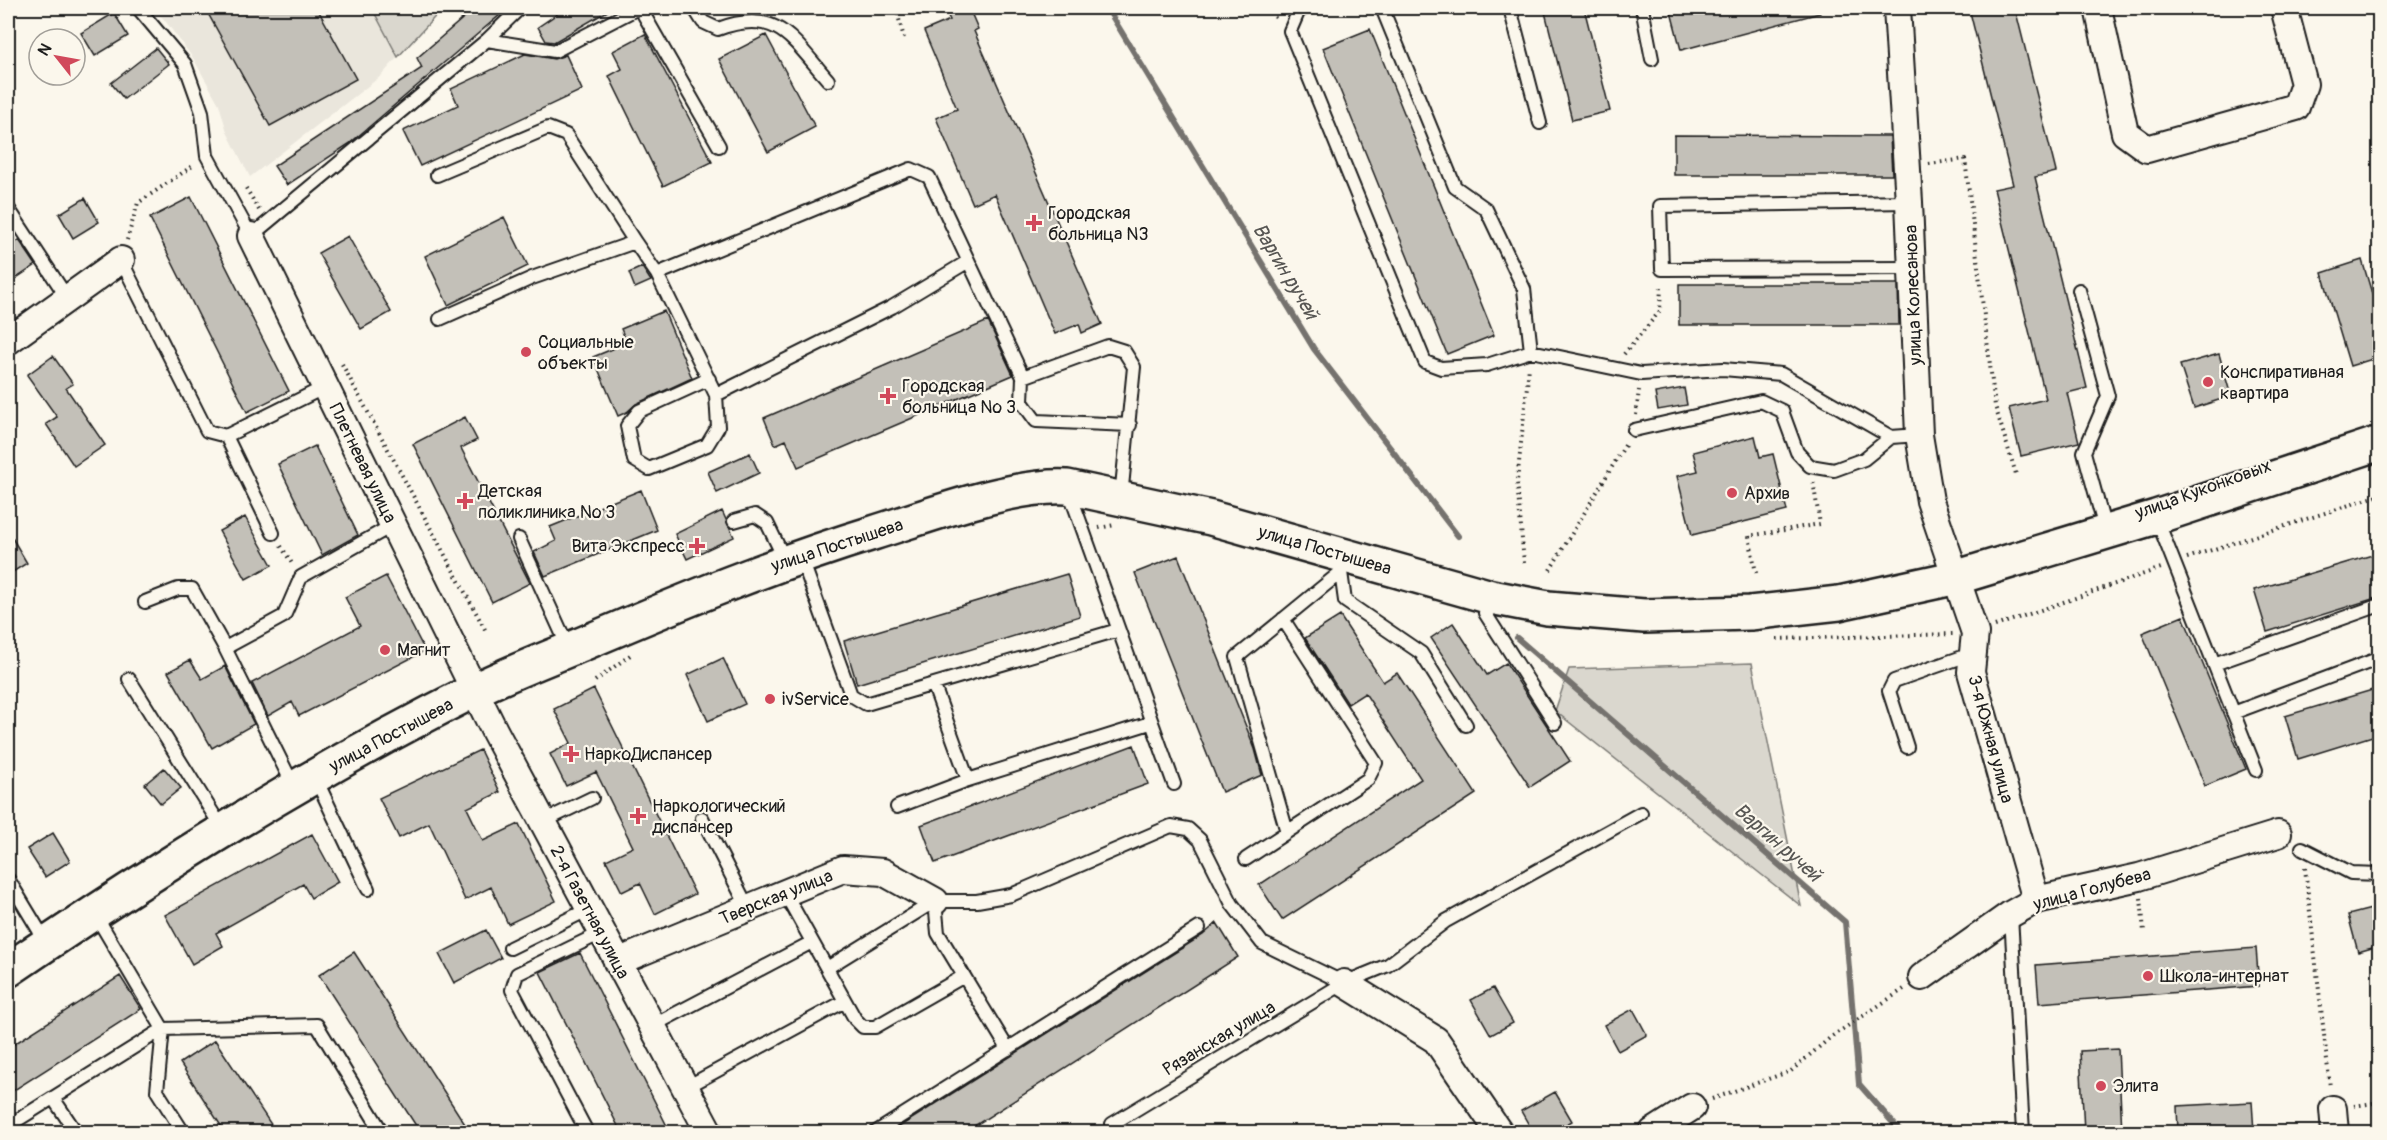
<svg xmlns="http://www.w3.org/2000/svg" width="2387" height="1140" font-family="Pangolin,sans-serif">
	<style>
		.built { fill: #eae6dc }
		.green { fill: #dad7ce; stroke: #7b7a75; stroke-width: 1.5 }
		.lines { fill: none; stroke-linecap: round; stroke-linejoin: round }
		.stream { stroke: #74726e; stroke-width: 6 }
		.building { fill: #c3c0b8; stroke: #1c1c1c; stroke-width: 1.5 }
		.lane-casing { stroke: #1c1c1c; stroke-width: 16 }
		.street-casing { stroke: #1c1c1c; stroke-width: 30 }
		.primary-casing { stroke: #1c1c1c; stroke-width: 38 }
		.path { stroke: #1c1c1c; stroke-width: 4; stroke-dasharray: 1.5 4.5; stroke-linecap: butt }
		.lane { stroke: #fbf7ec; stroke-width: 12 }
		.street { stroke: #fbf7ec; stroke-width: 26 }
		.primary { stroke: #fbf7ec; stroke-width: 33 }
		.poi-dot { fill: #d1495b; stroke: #fbf7ec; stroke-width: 2 }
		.labels { text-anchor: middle; stroke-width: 4.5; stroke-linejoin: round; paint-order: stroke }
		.poi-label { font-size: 18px; fill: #1c1c1c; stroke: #fbf7ec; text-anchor: start }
		.street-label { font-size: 18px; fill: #1c1c1c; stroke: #fbf7ec }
		.water-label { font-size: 20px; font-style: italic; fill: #575653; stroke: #fbf7ec }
	</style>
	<rect width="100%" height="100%" fill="#fbf7ec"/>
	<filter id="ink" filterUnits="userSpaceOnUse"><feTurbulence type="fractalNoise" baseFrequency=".0167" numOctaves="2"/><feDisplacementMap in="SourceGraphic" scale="12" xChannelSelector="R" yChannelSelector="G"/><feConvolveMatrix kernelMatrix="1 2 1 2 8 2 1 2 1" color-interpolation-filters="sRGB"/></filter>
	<g filter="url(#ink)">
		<path class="built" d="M 150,8 L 372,8 L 398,57 L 381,76 L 250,177 L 227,132 L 219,104 L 193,58 L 163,18 Z"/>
		<path class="green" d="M 372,8 L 443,8 L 398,57 Z
			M 1752,663 L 1801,906 L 1555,711 L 1569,669 Z"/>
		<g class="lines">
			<path class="stream" d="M 1107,8 L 1314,349 L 1458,536
				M 1517,638 L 1845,922 L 1859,1084 L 1901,1132"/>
		</g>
		<path class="building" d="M 205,8 L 317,8 L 356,79 L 270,126 Z
			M 475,8 L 508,8 L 349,144 L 287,185 L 274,166 L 422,68 L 417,58 Z
			M 553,8 L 613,8 L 554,42 L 546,41 L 538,27 L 557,14 Z
			M 944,8 L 969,8 L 978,29 L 974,31 L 1102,324 L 1082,333 L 1079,324 L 1055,334 L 995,194 L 973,204 L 936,118 L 957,109 L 924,31 L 950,20 Z
			M 1544,8 L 1584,8 L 1610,111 L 1572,120 Z
			M 1670,8 L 1819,8 L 1820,13 L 1681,50 Z
			M 1969,8 L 2015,8 L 2056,172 L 2035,177 L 2087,388 L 2067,393 L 2079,442 L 2021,456 L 2009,408 L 2046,399 L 1994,189 L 2013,185 Z
			M 114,13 L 128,36 L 95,56 L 81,33 Z
			M 1370,29 L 1494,335 L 1447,354 L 1323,48 Z
			M 645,34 L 712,162 L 663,186 L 609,76 L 622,69 L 613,51 Z
			M 766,35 L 815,127 L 768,152 L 719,59 Z
			M 156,48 L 169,64 L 124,99 L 111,83 Z
			M 525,54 L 554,59 L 566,55 L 582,90 L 420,166 L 403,131 L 458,105 L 451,89 Z
			M 1674,135 L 1890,136 L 1892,175 L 1674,175 Z
			M 191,197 L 289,391 L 247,412 L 150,218 Z
			M 85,198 L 99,222 L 73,238 L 59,214 Z
			M 504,217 L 528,266 L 448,305 L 425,256 Z
			M 348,236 L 391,312 L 361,329 L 318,253 Z
			M 19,240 L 36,265 L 15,279 L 8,267 L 8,248 Z
			M 2362,260 L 2379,317 L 2379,357 L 2350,366 L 2322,273 Z
			M 642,267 L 651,281 L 635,288 L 629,273 Z
			M 1679,284 L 1898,284 L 1899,325 L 1679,325 Z
			M 664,311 L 692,378 L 636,404 L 627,412 L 618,416 L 593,357 L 627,343 L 621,329 Z
			M 988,321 L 1013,375 L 798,467 L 786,440 L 775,445 L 764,418 Z
			M 2219,354 L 2231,396 L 2194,408 L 2180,365 Z
			M 53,356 L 73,384 L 66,388 L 105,445 L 74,466 L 46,424 L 57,417 L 27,375 Z
			M 1684,388 L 1687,405 L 1658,410 L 1655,393 Z
			M 465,417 L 477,440 L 461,448 L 530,583 L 492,602 L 413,444 Z
			M 1755,436 L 1760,457 L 1773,454 L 1787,511 L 1692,535 L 1677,476 L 1698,471 L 1693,452 Z
			M 315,446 L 358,535 L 322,555 L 278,464 Z
			M 750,453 L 759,473 L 717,493 L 708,472 Z
			M 641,490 L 657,530 L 545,576 L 534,552 L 556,541 L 550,527 Z
			M 722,511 L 734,537 L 687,559 L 675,534 Z
			M 245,517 L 272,565 L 246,579 L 219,531 Z
			M 8,531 L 27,563 L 8,575 Z
			M 2379,553 L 2379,597 L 2267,632 L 2254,590 Z
			M 1178,556 L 1255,749 L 1262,775 L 1222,792 L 1135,573 Z
			M 1067,574 L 1080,616 L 857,684 L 844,641 Z
			M 386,576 L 425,651 L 299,716 L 292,702 L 268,716 L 252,683 L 360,626 L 345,597 Z
			M 1340,616 L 1383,682 L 1397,673 L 1476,794 L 1282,920 L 1259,885 L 1421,779 L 1365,693 L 1348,704 L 1305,638 Z
			M 2183,616 L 2246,769 L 2205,786 L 2142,633 Z
			M 1453,623 L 1487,675 L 1506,663 L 1570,761 L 1530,787 L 1431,638 Z
			M 723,658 L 745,704 L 708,721 L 687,675 Z
			M 190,660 L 202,679 L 225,666 L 254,724 L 212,748 L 168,672 Z
			M 2379,688 L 2379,734 L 2298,759 L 2285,716 Z
			M 594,689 L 695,894 L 655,914 L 640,883 L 622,892 L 606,860 L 633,847 L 596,772 L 566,786 L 550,754 L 571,743 L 554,709 Z
			M 1134,745 L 1148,784 L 935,863 L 921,825 Z
			M 480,750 L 500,792 L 467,808 L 483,841 L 519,824 L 556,901 L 508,924 L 491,887 L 465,900 L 429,823 L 399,838 L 379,798 Z
			M 164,768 L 181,788 L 161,804 L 145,784 Z
			M 53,833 L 70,861 L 45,877 L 27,849 Z
			M 312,834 L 338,882 L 311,898 L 303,884 L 216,933 L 223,946 L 192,964 L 165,915 Z
			M 2379,907 L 2379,946 L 2358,952 L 2348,915 Z
			M 1217,923 L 1238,957 L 965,1132 L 891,1132 L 1203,935 Z
			M 486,930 L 501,958 L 454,983 L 439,954 Z
			M 2256,948 L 2259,986 L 2039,1003 L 2036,965 Z
			M 354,952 L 470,1132 L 420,1132 L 319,975 Z
			M 580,953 L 670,1132 L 621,1132 L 540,972 Z
			M 120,976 L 141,1009 L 8,1094 L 8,1048 Z
			M 1493,988 L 1513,1023 L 1491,1035 L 1471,1000 Z
			M 1633,1009 L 1647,1035 L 1618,1051 L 1604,1025 Z
			M 215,1040 L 276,1132 L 225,1132 L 180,1063 Z
			M 2118,1049 L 2122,1132 L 2084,1132 L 2080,1051 Z
			M 1555,1092 L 1572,1121 L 1553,1132 L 1533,1132 L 1521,1111 Z
			M 2252,1102 L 2254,1132 L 2178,1132 L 2177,1106 Z"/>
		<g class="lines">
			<g class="lane-casing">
				<path id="lane" d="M 138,8 L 185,64 L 202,112 L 207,156 L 251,236 L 487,40 L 520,8
					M 640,8 L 719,146
					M 694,8 L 703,22 L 718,29 C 777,7 792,39 828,80
					M 1306,8 L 1299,10 L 1290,31 L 1425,362 L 1441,368 L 1487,365 L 1531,351 L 1641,374 L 1723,369 L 1781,374 L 1891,437 L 1919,435
					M 1382,8 L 1455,187 L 1486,209 L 1524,289 L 1531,351
					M 1510,8 L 1540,123
					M 1642,8 L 1652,59
					M 487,40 L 555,51 L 638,8
					M 437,175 L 548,128 L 566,135 L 635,242
					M 1909,202 L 1660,206 L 1662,269 L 1912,268
					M 8,208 L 68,299
					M 121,260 L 207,431 L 226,436 L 273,533
					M 657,274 L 716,395 L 892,307 L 967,262
					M 2079,290 L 2108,396 L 2084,452 L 2104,525
					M 440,319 L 532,278 L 635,242 L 657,274 L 911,169 L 929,177 L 1023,377 L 1022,402 L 1036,421 L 1130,425
					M 1023,377 L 1108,346 L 1124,351 L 1134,367 L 1121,497
					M 709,379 L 639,411 L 627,426 L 634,460 L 649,469 L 707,445 L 718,427 L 716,395
					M 1634,430 L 1761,401 L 1782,411 L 1797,452 L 1810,466 L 1834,470 L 1864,459 L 1891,437
					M 226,436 L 325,387
					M 1069,491 L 1174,784
					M 2156,517 L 2256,770
					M 734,521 L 755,515 L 767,523 L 785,560
					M 519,539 L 569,649
					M 801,557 L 851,695 L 866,704 L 1118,630
					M 1341,572 L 1345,601 L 1421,653 L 1466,725
					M 1490,599 L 1485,613 L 1555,723
					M 145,602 L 178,589 L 192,589 L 225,648 L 294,787
					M 1283,619 L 1376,763 L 1368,779 L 1287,832
					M 225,648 L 284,616 L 301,577 L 393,525
					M 2214,664 L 2380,605
					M 129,679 L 222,828
					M 934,686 L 968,780
					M 2233,713 L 2380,658
					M 1907,747 L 1889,691 L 1894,681 L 1974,653
					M 315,777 L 368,889
					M 897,807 L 968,780 L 1150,723
					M 702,818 L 748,908
					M 542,822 L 592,798
					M 2302,848 L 2351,873 L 2380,874
					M 1246,859 L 1287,832 L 1237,657 L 1341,572 L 1346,558
					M 8,879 L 46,942
					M 785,893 L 855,1019 L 863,1027 L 875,1027 L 964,976
					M 935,901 L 938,933 L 1008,1049
					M 95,914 L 163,1029 L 157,1091 L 183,1132
					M 2011,915 L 2023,1132
					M 510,948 L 589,909
					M 827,968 L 935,901 L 977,901 L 1011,895 L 1171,826 L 1188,829 L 1200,840 L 1232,904 L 1262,943 L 1344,983
					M 652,1026 L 812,942
					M 685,1088 L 845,1001
					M 53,1098 L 76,1132
					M 1112,1124 L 1344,983 L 1388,965 L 1446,921 L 1641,813
					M 8,1126 L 163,1029 L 317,1025 L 382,1132
					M 587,1132 L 512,990 L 517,974 L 601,933
					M 876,1132 L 1199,928"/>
			</g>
			<g class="street-casing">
				<path id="street" d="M 1897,8 L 1909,202 L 1919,435 L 1930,501 L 1975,633 L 1971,672 L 2036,900
					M 2098,8 L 2125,133 L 2147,149 L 2296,107 L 2304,84 L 2284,8
					M 251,236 L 495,732 L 709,1132
					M 8,341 L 121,260
					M 617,962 L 843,869 L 883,872 L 935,901
					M 1922,977 L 2011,914 L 2036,900 L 2139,877 L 2278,834
					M 1344,983 L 1436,1040 L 1499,1132
					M 2333,1109 L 2335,1132
					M 1653,1132 L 1692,1107"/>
			</g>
			<g class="primary-casing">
				<path id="primary" d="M 8,970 C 157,869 311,772 473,691 C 509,673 549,658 587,642 C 681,602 775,563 873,533 C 928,516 1011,484 1067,487 L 1211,518 L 1491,597 L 1548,608 L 1644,616 L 1750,613 L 1839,603 L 1958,577 L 2156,517 L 2380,443"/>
			</g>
			<path class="path" d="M 896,8 L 904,38
				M 1266,8 L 1278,20
				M 1929,164 L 1965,159 L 1995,406 L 2016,474
				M 246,188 L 259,210
				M 127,240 L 138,203 L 194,165
				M 1624,354 L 1660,311 L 1661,284
				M 342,364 L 487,633
				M 1636,415 L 1639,390
				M 1099,528 L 1115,525
				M 281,546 L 293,565
				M 2187,558 L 2380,495
				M 1524,563 L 1517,481 L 1529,367
				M 1550,570 L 1627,442
				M 1756,573 L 1749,536 L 1820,524 L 1813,481
				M 1995,626 L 2161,568
				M 1777,639 L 1953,634
				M 595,681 L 633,653
				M 2305,868 L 2330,1087
				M 2141,898 L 2144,932
				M 1712,1099 L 1791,1071 L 1831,1037 L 1904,989
				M 2354,1106 L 2380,1102"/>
			<use href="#lane" class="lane"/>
			<use href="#street" class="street"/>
			<use href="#primary" class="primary"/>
		</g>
	</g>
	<g class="poi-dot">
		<path d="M1031 214h6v6h6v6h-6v6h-6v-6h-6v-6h6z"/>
		<circle cx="526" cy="352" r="6"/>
		<circle cx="2208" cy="382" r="6"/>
		<path d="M885 387h6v6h6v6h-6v6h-6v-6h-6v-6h6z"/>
		<circle cx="1732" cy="493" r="6"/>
		<path d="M462 492h6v6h6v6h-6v6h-6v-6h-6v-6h6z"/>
		<path d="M694 537h6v6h6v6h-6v6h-6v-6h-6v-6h6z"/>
		<circle cx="385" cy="650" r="6"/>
		<circle cx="770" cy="699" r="6"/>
		<path d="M568 745h6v6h6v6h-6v6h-6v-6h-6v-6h6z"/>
		<path d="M635 807h6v6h6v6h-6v6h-6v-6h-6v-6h6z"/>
		<circle cx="2148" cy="976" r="6"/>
		<circle cx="2101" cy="1086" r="6"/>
	</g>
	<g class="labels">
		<g class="poi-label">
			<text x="1048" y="219">Городская<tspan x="1048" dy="21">больница N3</tspan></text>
			<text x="538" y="348">Социальные<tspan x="538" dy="21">объекты</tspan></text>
			<text x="2220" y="378">Конспиративная<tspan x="2220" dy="21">квартира</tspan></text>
			<text x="902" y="392">Городская<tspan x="902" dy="21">больница № 3</tspan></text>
			<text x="478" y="497">Детская<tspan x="478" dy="21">поликлиника № 3</tspan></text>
			<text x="1744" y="499">Архив</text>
			<text x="685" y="552" text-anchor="end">Вита Экспресс</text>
			<text x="397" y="656">Магнит</text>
			<text x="782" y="705">ivService</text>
			<text x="584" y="760">НаркоДиспансер</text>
			<text x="652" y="812">Наркологический<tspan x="652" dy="21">диспансер</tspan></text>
			<text x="2160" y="982">Школа-интернат</text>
			<text x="2113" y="1092">Элита</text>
		</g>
		<g class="street-label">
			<text transform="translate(1913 295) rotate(-92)" y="6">улица Колесанова</text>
			<text transform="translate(363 463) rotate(64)" y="6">Плетневая улица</text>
			<text transform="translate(2203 489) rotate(-20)" y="6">улица Куконковых</text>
			<text transform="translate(837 545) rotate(-18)" y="6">улица Постышева</text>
			<text transform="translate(1325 550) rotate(16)" y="6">улица Постышева</text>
			<text transform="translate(391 735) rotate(-28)" y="6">улица Постышева</text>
			<text transform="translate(1991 739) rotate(75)" y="6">3-я Южная улица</text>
			<text transform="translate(2092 889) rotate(-15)" y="6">улица Голубева</text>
			<text transform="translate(776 897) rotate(-22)" y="6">Тверская улица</text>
			<text transform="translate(590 912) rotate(62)" y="6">2-я Газетная улица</text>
			<text transform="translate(1219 1038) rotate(-31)" y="6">Рязанская улица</text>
		</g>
		<g class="water-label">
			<text transform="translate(1286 271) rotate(59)" y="7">Варгин ручей</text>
			<text transform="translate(1778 842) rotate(41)" y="7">Варгин ручей</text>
		</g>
	</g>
	<rect width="2387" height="1140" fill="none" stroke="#fbf7ec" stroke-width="30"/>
	<rect x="15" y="15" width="2357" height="1110" fill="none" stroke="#1c1c1c" stroke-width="2" filter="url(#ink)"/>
	<g transform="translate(57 57) rotate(301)"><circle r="28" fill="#fbf7ec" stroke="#a29f99" stroke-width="1.5"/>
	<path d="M0-4.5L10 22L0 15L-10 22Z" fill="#d1495b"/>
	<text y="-9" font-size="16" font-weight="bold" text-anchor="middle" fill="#1c1c1c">N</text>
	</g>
</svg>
